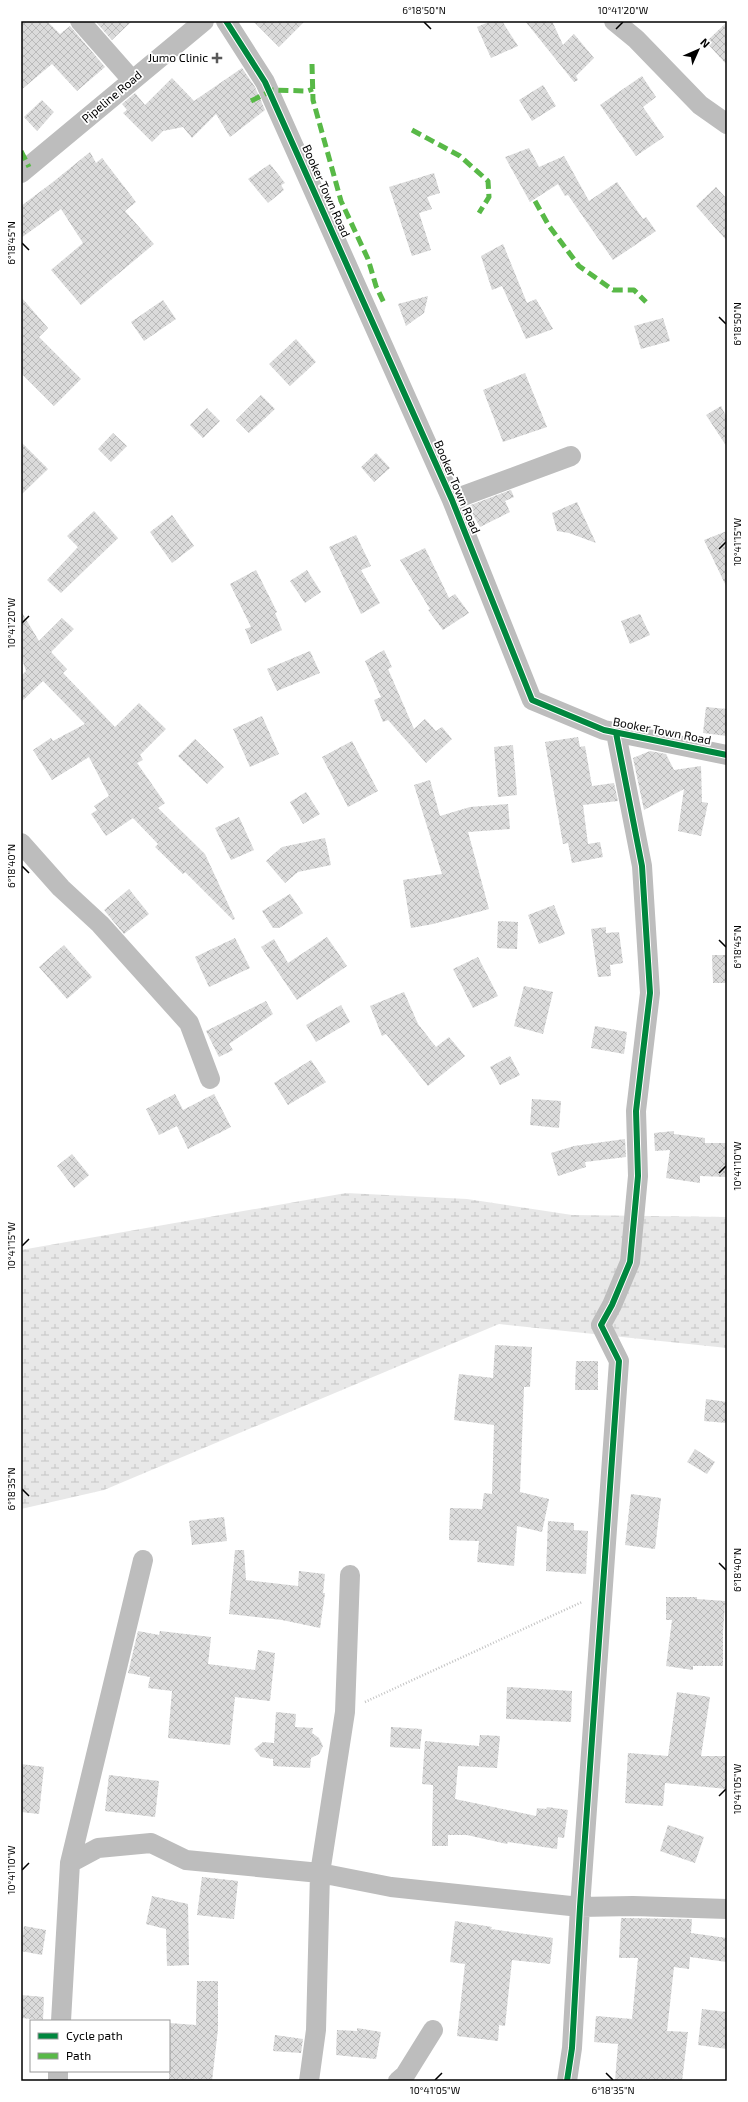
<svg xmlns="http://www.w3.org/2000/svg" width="748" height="2102" font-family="'Exo 2',sans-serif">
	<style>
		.wetland { fill: url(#wetland-marsh) }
		.building { fill: url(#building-cross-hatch) }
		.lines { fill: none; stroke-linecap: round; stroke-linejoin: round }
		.path { stroke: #c2c2c2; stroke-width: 2.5; stroke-dasharray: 1 2; stroke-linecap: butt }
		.minor { stroke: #bdbdbd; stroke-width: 20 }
		.quiet { stroke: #58b947; stroke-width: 5; stroke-dasharray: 10 5; stroke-linecap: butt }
		.cycleway-casing { stroke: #fff; stroke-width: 8 }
		.cycleway { stroke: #00873e; stroke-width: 6 }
		.ticks { fill: none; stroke: #000; stroke-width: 1.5 }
		.poi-dot { fill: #595959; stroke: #fff; stroke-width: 1.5 }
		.labels { text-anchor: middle; stroke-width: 3.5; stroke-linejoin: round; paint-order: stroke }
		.poi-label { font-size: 12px; fill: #000; stroke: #fff; text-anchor: end }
		.street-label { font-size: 12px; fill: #000; stroke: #fff }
		.neatline { fill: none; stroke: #000; stroke-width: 1.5 }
		.ticks-label { font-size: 10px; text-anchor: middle; fill: #000 }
	</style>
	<defs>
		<pattern id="wetland-marsh" width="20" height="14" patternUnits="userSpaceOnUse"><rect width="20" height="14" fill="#e8e8e8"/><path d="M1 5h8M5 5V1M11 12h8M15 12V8" fill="none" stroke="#c5c5c5"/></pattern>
		<pattern id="building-cross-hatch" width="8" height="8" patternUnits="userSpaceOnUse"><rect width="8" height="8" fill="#dbdbdb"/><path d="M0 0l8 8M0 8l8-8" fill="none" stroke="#bababa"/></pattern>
	</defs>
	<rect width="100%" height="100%" fill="#fff"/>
	<path class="wetland" d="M 346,1193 L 467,1199 L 572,1215 L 727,1217 L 727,1348 L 499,1324 L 104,1490 L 21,1509 L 21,1250 Z"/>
	<path class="building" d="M 21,21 L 47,21 L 60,34 L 70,26 L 105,67 L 77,91 L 52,64 L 21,90 Z
		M 95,21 L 132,21 L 112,40 Z
		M 253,21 L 305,21 L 279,47 Z
		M 491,21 L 502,21 L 518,46 L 491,58 L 477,27 Z
		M 525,21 L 552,21 L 563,45 L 574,34 L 594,58 L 576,76 L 578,80 L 574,82 Z
		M 727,22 L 727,65 L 706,42 Z
		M 242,68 L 255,87 L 265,110 L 230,137 L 216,114 L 192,138 L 183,127 L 163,131 L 152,142 L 123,113 L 127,110 L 122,104 L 135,93 L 145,105 L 172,78 L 194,101 Z
		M 642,76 L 656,97 L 643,107 L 664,137 L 636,156 L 600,105 Z
		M 543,85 L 556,106 L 532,121 L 519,100 Z
		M 42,100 L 54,112 L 37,131 L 24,117 Z
		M 529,148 L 539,167 L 564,156 L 589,201 L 617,182 L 643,219 L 646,217 L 656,231 L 613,260 L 568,195 L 565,196 L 558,184 L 530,202 L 505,157 Z
		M 90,152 L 96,163 L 102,158 L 136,202 L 125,211 L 154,244 L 81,305 L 51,270 L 83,243 L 61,209 L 21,238 L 21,206 L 53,182 Z
		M 270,164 L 285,183 L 281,185 L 284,190 L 268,203 L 248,179 Z
		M 434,173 L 440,193 L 427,197 L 432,209 L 419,213 L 431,250 L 412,256 L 389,187 Z
		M 716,187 L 727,199 L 727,241 L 696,206 Z
		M 503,244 L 527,303 L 536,299 L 553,329 L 526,339 L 502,286 L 492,290 L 481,256 Z
		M 428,296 L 424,313 L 406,326 L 398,304 Z
		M 21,297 L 48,328 L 39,337 L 81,379 L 54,406 L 21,373 Z
		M 163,300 L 176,319 L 144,341 L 131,322 Z
		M 663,318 L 670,341 L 641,349 L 634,326 Z
		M 296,339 L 316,362 L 290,386 L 269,364 Z
		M 525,373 L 547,427 L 503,442 L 483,390 Z
		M 261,395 L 275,409 L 249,433 L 236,420 Z
		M 721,406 L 727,418 L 727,447 L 706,415 Z
		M 207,408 L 220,421 L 203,438 L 190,425 Z
		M 113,433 L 127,446 L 111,462 L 98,449 Z
		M 21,442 L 48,469 L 21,495 Z
		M 376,453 L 390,468 L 374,482 L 361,467 Z
		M 511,490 L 514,497 L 505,501 L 510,512 L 480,527 L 468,506 Z
		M 577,502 L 596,543 L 569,533 L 557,531 L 552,513 Z
		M 94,511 L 118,538 L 61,593 L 47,580 L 78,547 L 67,536 Z
		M 172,515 L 194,546 L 172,563 L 150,532 Z
		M 727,531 L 727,588 L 704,540 Z
		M 356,535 L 371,566 L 361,570 L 380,603 L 361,614 L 329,547 Z
		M 425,548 L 449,598 L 455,594 L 469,613 L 443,630 L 428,610 L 430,609 L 400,560 Z
		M 256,570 L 277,612 L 275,613 L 282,630 L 251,644 L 245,629 L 251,627 L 230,584 Z
		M 307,570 L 321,592 L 305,603 L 290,581 Z
		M 21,611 L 39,641 L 62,618 L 74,629 L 51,652 L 67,669 L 63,673 L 115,727 L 139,703 L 166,729 L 140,755 L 143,760 L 137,763 L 165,803 L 158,808 L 205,854 L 235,919 L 233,920 L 185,872 L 183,874 L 155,847 L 158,844 L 133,818 L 106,836 L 91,814 L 97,810 L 94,806 L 109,796 L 89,757 L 52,780 L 33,750 L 51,738 L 53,741 L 85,724 L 43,681 L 21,702 L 21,676 L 26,671 L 21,656 Z
		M 640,614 L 650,635 L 630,644 L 621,621 Z
		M 384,650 L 392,667 L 388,669 L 414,729 L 425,719 L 436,731 L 442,727 L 452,739 L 426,763 L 388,720 L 383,722 L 374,700 L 381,697 L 365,661 Z
		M 310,651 L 320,673 L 277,691 L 267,669 Z
		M 706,707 L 727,709 L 727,736 L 703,733 Z
		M 262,716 L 279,754 L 250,767 L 233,729 Z
		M 578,737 L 580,747 L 585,746 L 592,786 L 614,783 L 618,801 L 583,805 L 588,844 L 600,842 L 603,857 L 572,863 L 568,843 L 563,844 L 545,742 Z
		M 195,739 L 224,767 L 207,784 L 178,756 Z
		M 352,741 L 378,791 L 348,807 L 322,757 Z
		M 513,745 L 517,795 L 498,797 L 494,747 Z
		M 650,751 L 666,754 L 674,770 L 701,766 L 702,802 L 708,803 L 701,836 L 678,831 L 684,789 L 644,810 L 633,758 Z
		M 430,780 L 440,816 L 470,807 L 508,804 L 510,829 L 468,832 L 489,909 L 433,924 L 411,928 L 403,880 L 442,874 L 414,785 Z
		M 306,792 L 320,814 L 303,824 L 290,802 Z
		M 239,817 L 254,850 L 231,860 L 215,828 Z
		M 325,838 L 331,865 L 298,872 L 285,883 L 266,861 L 282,847 Z
		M 129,889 L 149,914 L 124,934 L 104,910 Z
		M 290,894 L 303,913 L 279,928 L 273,928 L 262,911 Z
		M 554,905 L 565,934 L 539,944 L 528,915 Z
		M 498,921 L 518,922 L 517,949 L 497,948 Z
		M 606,927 L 606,933 L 619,932 L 623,963 L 610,965 L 611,976 L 598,977 L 591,929 Z
		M 327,937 L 347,966 L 297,1000 L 261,947 L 274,939 L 288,963 Z
		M 235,938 L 250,968 L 209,987 L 195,957 Z
		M 64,945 L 92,977 L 67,999 L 39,967 Z
		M 712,955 L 727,955 L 727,983 L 713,983 Z
		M 478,957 L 498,996 L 473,1008 L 453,969 Z
		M 524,986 L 553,992 L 543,1034 L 514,1026 Z
		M 404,992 L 418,1024 L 436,1047 L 449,1037 L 465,1056 L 428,1086 L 386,1034 L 382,1036 L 370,1006 Z
		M 266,1001 L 273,1014 L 229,1044 L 233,1050 L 219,1057 L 206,1031 Z
		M 341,1005 L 350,1022 L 316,1042 L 306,1025 Z
		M 595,1026 L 627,1032 L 624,1054 L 591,1048 Z
		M 510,1056 L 520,1075 L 500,1085 L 490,1067 Z
		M 311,1060 L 326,1082 L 288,1105 L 274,1083 Z
		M 175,1094 L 183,1110 L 214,1094 L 231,1127 L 188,1149 L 177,1126 L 159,1135 L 146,1109 Z
		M 532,1099 L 561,1101 L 559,1128 L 530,1125 Z
		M 674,1131 L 674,1134 L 705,1138 L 705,1143 L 727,1143 L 727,1177 L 700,1176 L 700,1183 L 666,1178 L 670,1150 L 655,1151 L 654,1133 Z
		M 625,1139 L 626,1157 L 585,1162 L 586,1167 L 558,1176 L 551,1153 L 574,1146 Z
		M 72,1154 L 89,1175 L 74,1188 L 57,1166 Z
		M 495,1345 L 532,1347 L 530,1387 L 524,1387 L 520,1492 L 549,1499 L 542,1532 L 517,1526 L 514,1566 L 477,1562 L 479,1541 L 449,1540 L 450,1508 L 482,1509 L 484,1493 L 492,1494 L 494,1425 L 454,1420 L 459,1374 L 493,1378 Z
		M 576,1361 L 598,1361 L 598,1390 L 575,1390 Z
		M 706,1399 L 727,1402 L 727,1423 L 704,1421 Z
		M 695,1449 L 715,1462 L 707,1474 L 687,1462 Z
		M 631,1494 L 661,1498 L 655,1549 L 625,1545 Z
		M 224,1517 L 227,1541 L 192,1545 L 189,1521 Z
		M 548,1521 L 574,1523 L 574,1530 L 588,1531 L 586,1574 L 546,1571 Z
		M 235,1550 L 244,1550 L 246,1580 L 298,1586 L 299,1571 L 325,1574 L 323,1593 L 325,1593 L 320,1628 L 282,1620 L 229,1614 Z
		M 666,1597 L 697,1597 L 697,1599 L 725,1601 L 723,1632 L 723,1666 L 693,1666 L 693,1670 L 666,1666 L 672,1620 L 666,1620 Z
		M 138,1631 L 159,1635 L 160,1631 L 211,1637 L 208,1664 L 255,1670 L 258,1650 L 275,1653 L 270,1701 L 235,1697 L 230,1745 L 168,1738 L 172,1691 L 148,1688 L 150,1677 L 128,1673 Z
		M 507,1687 L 572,1691 L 571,1722 L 506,1719 Z
		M 677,1692 L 710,1697 L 701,1756 L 727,1756 L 727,1789 L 665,1783 L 663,1806 L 625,1803 L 628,1753 L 668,1756 Z
		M 276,1712 L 296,1714 L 295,1727 L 313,1728 L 312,1733 L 319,1738 L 323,1746 L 319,1754 L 311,1758 L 310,1768 L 273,1766 L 273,1759 L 261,1757 L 254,1749 L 263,1742 L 274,1743 Z
		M 391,1727 L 422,1729 L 420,1749 L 390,1747 Z
		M 480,1735 L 500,1736 L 497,1768 L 458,1766 L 455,1799 L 536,1816 L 537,1808 L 546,1809 L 547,1807 L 568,1810 L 564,1838 L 558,1837 L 557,1849 L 508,1842 L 507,1844 L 467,1835 L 448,1835 L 448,1846 L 432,1846 L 433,1785 L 422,1784 L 425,1741 L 479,1746 Z
		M 21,1764 L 44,1767 L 39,1814 L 21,1812 Z
		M 109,1775 L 159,1781 L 155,1817 L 105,1811 Z
		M 668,1825 L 704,1837 L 695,1863 L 660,1851 Z
		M 202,1877 L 238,1881 L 234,1919 L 197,1915 Z
		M 152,1896 L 188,1904 L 189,1965 L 167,1966 L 166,1929 L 146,1924 Z
		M 621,1918 L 692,1919 L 691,1933 L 727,1938 L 727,1962 L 690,1957 L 689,1969 L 674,1967 L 667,2031 L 688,2032 L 682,2081 L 615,2081 L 618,2044 L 594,2042 L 596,2016 L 632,2019 L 638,1958 L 619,1958 Z
		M 455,1921 L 492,1927 L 491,1929 L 553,1938 L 550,1964 L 512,1960 L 505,2026 L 499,2025 L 498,2041 L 457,2036 L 465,1964 L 450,1962 Z
		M 24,1926 L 46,1930 L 42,1955 L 21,1951 Z
		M 197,1981 L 218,1981 L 218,2029 L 212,2081 L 169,2081 L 169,2023 L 196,2025 Z
		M 21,1995 L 44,1997 L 43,2020 L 21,2018 Z
		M 702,2009 L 727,2012 L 727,2049 L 698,2045 Z
		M 357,2028 L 381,2032 L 376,2059 L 336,2055 L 337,2030 L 357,2031 Z
		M 275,2035 L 303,2039 L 301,2053 L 273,2051 Z"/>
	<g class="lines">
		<path class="path" d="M 365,1702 L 582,1602"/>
		<path class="minor" d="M 80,21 L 132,80
			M 226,21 L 265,82 L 452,500 L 532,700 L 604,730 L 727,755
			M 614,21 L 636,39 L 700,105 L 727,124
			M 21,173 L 204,21
			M 452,500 L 571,456
			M 21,843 L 61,888 L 100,924 L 189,1023 L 210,1079
			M 70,1863 L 98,1848 L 151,1843 L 186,1860 L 320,1873 L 391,1887 L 580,1907 L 633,1906 L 727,1909
			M 61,2021 L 70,1863 L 143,1560
			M 58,2081 L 58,2071
			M 309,2081 L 316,2030 L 320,1873 L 345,1712 L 350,1575
			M 398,2081 L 405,2075 L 433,2030
			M 567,2081 L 572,2048 L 580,1907 L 619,1361 L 601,1325 L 612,1305 L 630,1262 L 638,1176 L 636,1111 L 650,993 L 642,866 L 616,733"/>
		<path class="quiet" d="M 312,64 L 313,100 L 341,201 L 368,259 L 376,286 L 384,303
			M 251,101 L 273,90 L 307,91 L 313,89
			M 412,130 L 460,156 L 488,181 L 489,197 L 479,213
			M 21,151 L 29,167
			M 535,201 L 549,226 L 579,266 L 613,290 L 634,290 L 646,302"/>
		<g class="cycleway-casing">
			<path id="cycleway" d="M 226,21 L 265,82 L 452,500 L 532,700 L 604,730 L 727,755
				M 567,2081 L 572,2048 L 580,1907 L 619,1361 L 601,1325 L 612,1305 L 630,1262 L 638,1176 L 636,1111 L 650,993 L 642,866 L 616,733"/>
		</g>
		<use href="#cycleway" class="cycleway"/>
	</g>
	<path class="ticks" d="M 424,22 L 431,29M 616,29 L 623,22M 22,243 L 29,250M 719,317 L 726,324M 719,549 L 726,542M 22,623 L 29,616M 22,866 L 29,873M 719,940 L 726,947M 719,1173 L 726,1166M 22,1246 L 29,1239M 22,1489 L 29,1496M 719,1563 L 726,1570M 719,1796 L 726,1789M 22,1870 L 29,1863M 606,2073 L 613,2080M 435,2080 L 442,2073"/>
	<path class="poi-dot" d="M215 52h4v4h4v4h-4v4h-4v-4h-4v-4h4z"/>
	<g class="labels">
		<g class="poi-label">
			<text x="208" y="62">Jumo Clinic</text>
		</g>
		<g class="street-label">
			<text transform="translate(112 97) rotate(-40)" y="4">Pipeline Road</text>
			<text transform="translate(326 191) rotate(66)" y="4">Booker Town Road</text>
			<text transform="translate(457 487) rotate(67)" y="4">Booker Town Road</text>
			<text transform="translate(662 731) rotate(11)" y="4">Booker Town Road</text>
		</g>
	</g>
	<rect width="748" height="2102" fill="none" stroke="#ffffff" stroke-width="44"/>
	<rect x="30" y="2020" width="140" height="52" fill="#ffffff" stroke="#999999"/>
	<rect x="38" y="2033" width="20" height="6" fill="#00873e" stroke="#999999"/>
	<text x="66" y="2040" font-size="12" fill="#000000">Cycle path</text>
	<rect x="38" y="2053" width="20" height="6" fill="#58b947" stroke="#999999"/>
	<text x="66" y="2060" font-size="12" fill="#000000">Path</text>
	<g transform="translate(698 50) rotate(45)" stroke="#ffffff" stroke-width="3" paint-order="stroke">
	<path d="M0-3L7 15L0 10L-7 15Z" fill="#000000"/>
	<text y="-6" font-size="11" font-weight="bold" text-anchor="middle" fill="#000000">N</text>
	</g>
	<rect x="22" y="22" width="704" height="2058" class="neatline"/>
	<g class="ticks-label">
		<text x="424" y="14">6°18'50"N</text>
		<text x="623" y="14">10°41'20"W</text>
		<text transform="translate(11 243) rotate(-90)" y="4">6°18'45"N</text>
		<text transform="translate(737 324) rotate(-90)" y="4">6°18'50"N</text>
		<text transform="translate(737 542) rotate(-90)" y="4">10°41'15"W</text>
		<text transform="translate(11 623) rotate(-90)" y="4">10°41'20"W</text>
		<text transform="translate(11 866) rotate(-90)" y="4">6°18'40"N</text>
		<text transform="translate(737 947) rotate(-90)" y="4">6°18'45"N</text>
		<text transform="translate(737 1166) rotate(-90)" y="4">10°41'10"W</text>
		<text transform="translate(11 1246) rotate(-90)" y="4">10°41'15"W</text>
		<text transform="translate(11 1489) rotate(-90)" y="4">6°18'35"N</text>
		<text transform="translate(737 1570) rotate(-90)" y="4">6°18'40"N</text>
		<text transform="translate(737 1789) rotate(-90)" y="4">10°41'05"W</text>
		<text transform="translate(11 1870) rotate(-90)" y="4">10°41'10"W</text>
		<text x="435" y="2094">10°41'05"W</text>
		<text x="613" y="2094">6°18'35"N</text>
	</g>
</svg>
